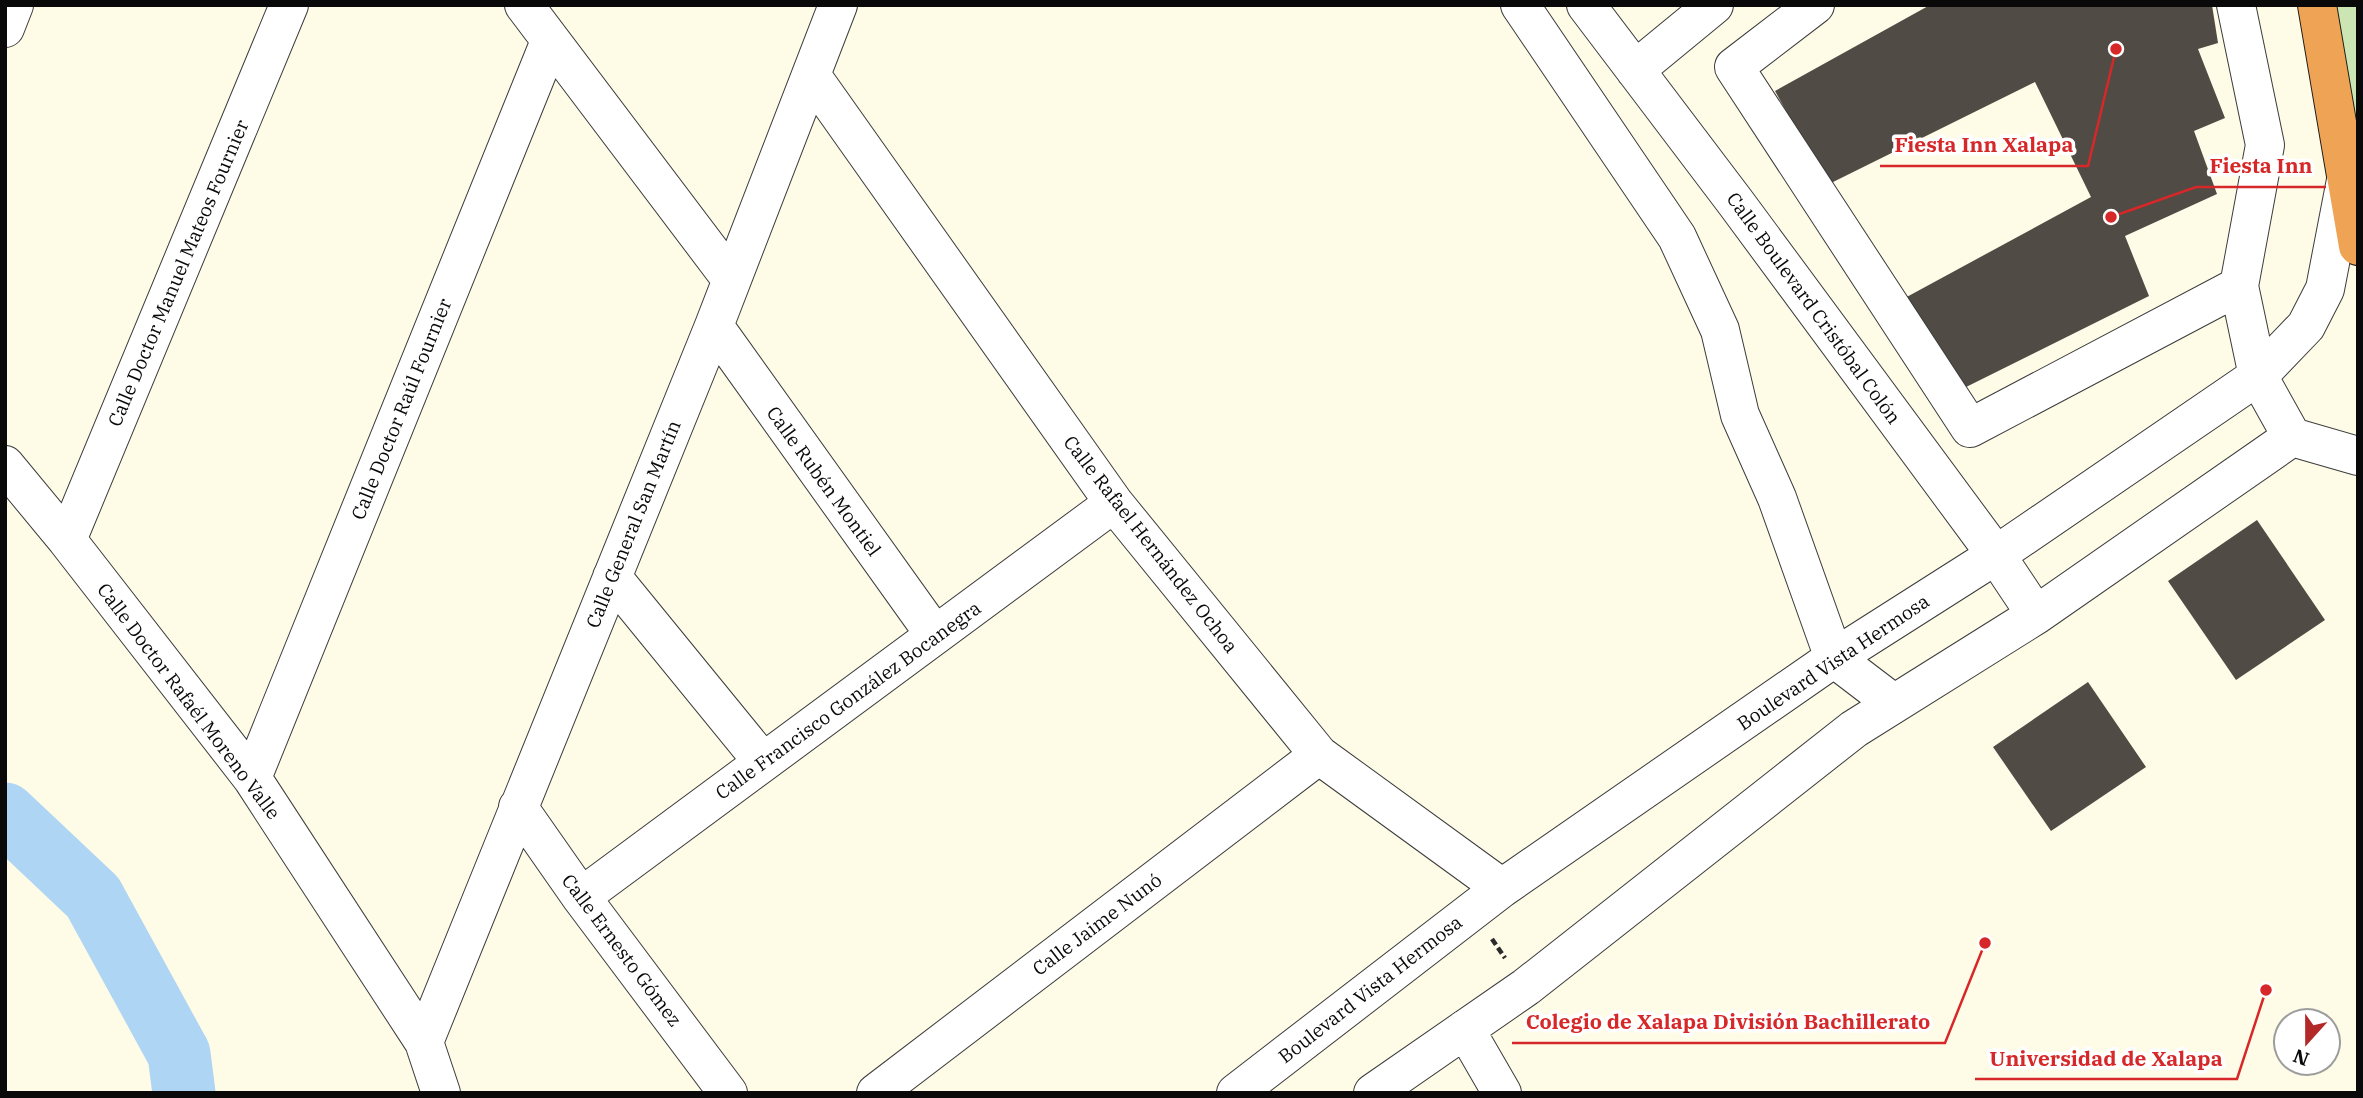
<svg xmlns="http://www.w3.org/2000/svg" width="2363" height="1098" font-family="'IBM Plex Serif',serif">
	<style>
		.green { fill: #cbe6b3 }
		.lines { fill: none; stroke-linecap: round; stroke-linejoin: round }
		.river { stroke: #aed5f3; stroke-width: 63 }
		.building { fill: #514b46 }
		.minor-casing { stroke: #3c3c3c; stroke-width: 40 }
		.highway-casing { stroke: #1a1a1a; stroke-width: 40 }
		.path { stroke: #2b2b2b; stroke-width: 4.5; stroke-dasharray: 7 3.5; stroke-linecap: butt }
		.minor { stroke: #fff; stroke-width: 38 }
		.highway { stroke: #efa354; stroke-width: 38 }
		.labels { text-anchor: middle; stroke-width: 7; stroke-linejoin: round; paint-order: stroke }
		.street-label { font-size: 19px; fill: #090909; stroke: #fff }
		.leader { fill: none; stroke: #d62828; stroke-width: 2.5 }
		.callout-dot { fill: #d62828; stroke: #fff; stroke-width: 2.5 }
		.callout-label { font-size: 21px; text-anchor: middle; font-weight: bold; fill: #d62828; stroke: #fff; stroke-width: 7; stroke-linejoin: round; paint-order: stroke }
	</style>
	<rect width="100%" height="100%" fill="#fefbe7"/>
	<path class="green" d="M 2327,5 L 2358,5 L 2358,190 Z"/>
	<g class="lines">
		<path class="river" d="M 5,814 L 93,897 L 179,1054 L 184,1093"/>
	</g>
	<path class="building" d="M 1930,5 L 2212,5 L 2218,43 L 2198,49 L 2225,118 L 2194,131 L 2217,194 L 2125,236 L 2149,296 L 1954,393 L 1903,299 L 2091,197 L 2035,82 L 1827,185 L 1775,91 Z
		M 2257,520 L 2325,620 L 2236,680 L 2168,581 Z
		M 2088,682 L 2146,767 L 2051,831 L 1993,747 Z"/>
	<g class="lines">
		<g class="minor-casing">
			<path id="minor" d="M 524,5 L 731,279
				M 1520,5 L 1677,237 L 1720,330 L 1740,415 L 1777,498 L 1834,658 L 1893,703
				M 1586,5 L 1736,203 L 1996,555 L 2036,615
				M 1815,5 L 1734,67 L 1970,428 L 2239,286
				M 2236,5 L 2265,145 L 2239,286 L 2258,376 L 2292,437
				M 5,28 L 14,5
				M 1635,70 L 1714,5
				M 811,75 L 1114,503 L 1319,755 L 1502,888
				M 714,326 L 935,635
				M 5,465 L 67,540 L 252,778 L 424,1042 L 441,1093
				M 67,540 L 289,5
				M 612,577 L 763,762
				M 252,778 L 550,41
				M 518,807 L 581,897 L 728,1093
				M 581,897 L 1114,503
				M 1465,1029 L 1502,1093
				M 424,1042 L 714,326 L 838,5
				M 876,1093 L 1319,755
				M 1236,1093 L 1502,888 L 1834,658 L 1996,555 L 2258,376 L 2306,326 L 2325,289 L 2346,180
				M 1373,1093 L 1526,987 L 1854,729 L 2036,615 L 2292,437 L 2358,456"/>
		</g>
		<g class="highway-casing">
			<path id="highway" d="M 2317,5 L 2358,246"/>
		</g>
		<path class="path" d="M 1492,939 L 1505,958"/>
		<use href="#minor" class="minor"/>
		<use href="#highway" class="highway"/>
	</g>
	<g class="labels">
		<g class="street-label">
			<text transform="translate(178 273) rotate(-67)" y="7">Calle Doctor Manuel Mateos Fournier</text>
			<text transform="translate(1814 308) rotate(54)" y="7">Calle Boulevard Cristóbal Colón</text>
			<text transform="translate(401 409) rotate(-68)" y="7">Calle Doctor Raúl Fournier</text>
			<text transform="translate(824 481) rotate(54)" y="7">Calle Rubén Montiel</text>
			<text transform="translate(633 524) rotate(-68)" y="7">Calle General San Martín</text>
			<text transform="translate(1151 544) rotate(52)" y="7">Calle Rafael Hernández Ochoa</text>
			<text transform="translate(1833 662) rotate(-34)" y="7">Boulevard Vista Hermosa</text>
			<text transform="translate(848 700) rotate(-36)" y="7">Calle Francisco González Bocanegra</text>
			<text transform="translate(189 701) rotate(53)" y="7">Calle Doctor Rafaél Moreno Valle</text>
			<text transform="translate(1097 924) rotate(-37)" y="7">Calle Jaime Nunó</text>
			<text transform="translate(622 950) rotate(53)" y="7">Calle Ernesto Gómez</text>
			<text transform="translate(1370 989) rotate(-38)" y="7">Boulevard Vista Hermosa</text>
		</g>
	</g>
	<path class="leader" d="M2116 49L2088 166H1880M2111 217L2196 187H2326M1985 943L1945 1043H1512M2266 990L2237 1079H1975"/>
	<g class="callout-dot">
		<circle cx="2116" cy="49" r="7"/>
		<circle cx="2111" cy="217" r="7"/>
		<circle cx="1985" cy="943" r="7"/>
		<circle cx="2266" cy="990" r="7"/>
	</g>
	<g class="callout-label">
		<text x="1984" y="152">Fiesta Inn Xalapa</text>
		<text x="2261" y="173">Fiesta Inn</text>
		<text x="1728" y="1029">Colegio de Xalapa División Bachillerato</text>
		<text x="2106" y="1066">Universidad de Xalapa</text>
	</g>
	<rect width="2363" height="1098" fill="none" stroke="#090909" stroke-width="14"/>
	<g transform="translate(2307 1042) rotate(201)"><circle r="33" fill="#ffffff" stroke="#9d9d9d" stroke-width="2"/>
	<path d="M0-5L12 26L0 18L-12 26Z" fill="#b32928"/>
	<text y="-10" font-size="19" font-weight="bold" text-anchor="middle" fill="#090909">N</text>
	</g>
</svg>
